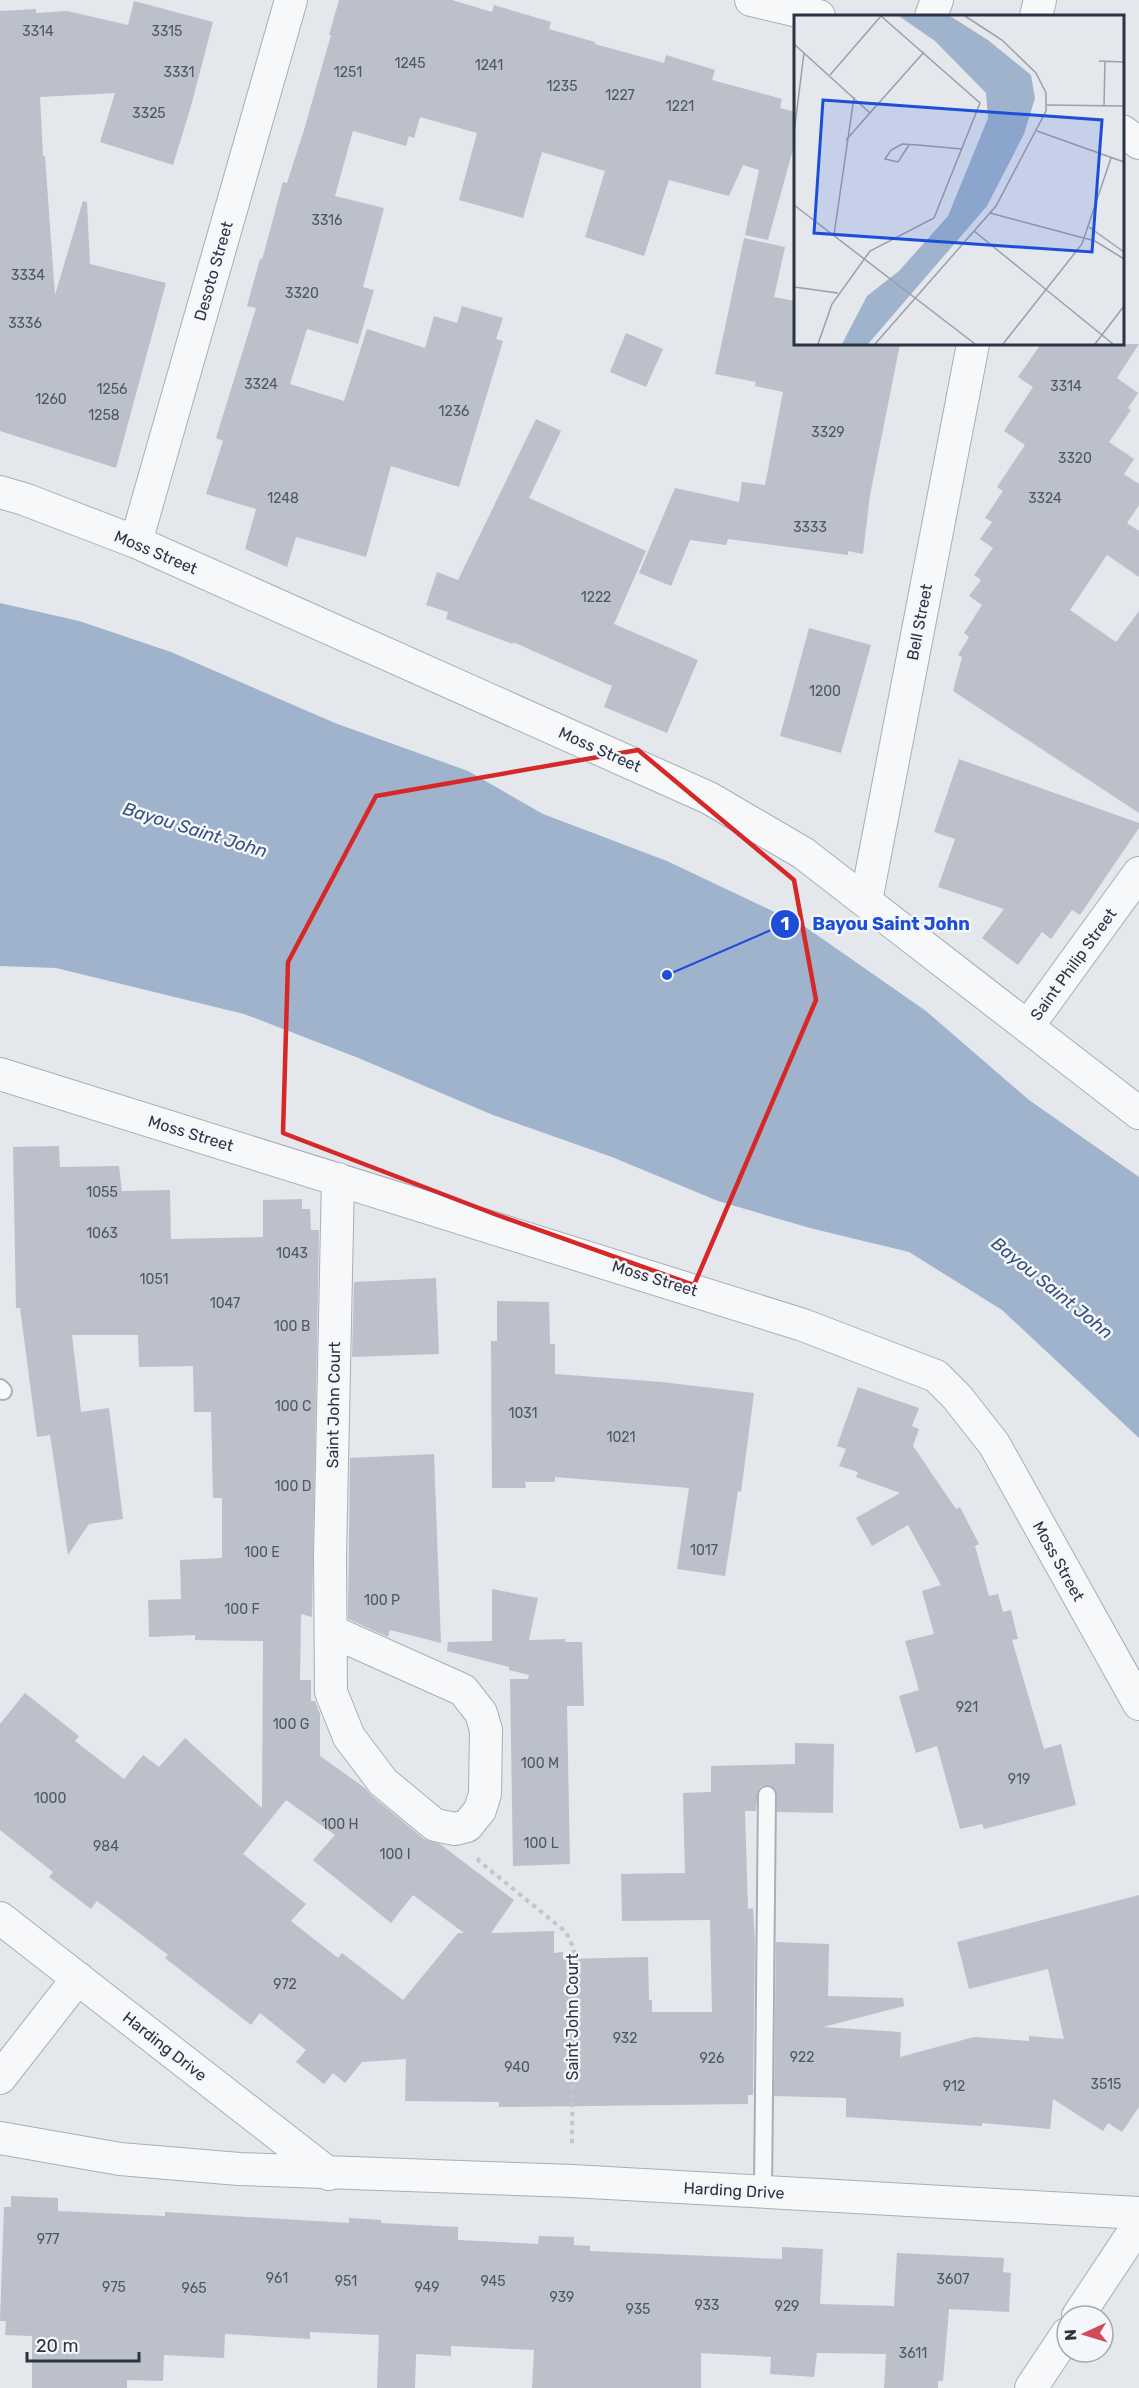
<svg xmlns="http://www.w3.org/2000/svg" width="1139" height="2388" font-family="Rubik,sans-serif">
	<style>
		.water { fill: #9fb4cc }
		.building { fill: #bbc0ca; fill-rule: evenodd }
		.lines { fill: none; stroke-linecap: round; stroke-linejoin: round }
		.service-casing { stroke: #a9aeb7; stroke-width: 20 }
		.minor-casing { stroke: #a9aeb7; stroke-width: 34 }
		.path { stroke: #c2c5cb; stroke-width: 4; stroke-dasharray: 4.5 4.5; stroke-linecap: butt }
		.service { stroke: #f7f8fa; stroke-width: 16 }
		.minor { stroke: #f7f8fa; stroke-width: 32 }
		.marked { fill: none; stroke: #d62828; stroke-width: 4.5; stroke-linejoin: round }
		.labels { text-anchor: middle; stroke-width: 5; stroke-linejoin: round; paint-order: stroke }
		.number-label { font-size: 14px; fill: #4f5766 }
		.street-label { font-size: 16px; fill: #2b3445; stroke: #f4f6f9 }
		.water-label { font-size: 18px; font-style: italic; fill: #34527a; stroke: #f4f6f9 }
		.inset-road { fill: none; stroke: #9a9fa9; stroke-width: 1.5 }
		.view { fill: #1d4ed8; fill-opacity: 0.15; stroke: #1d4ed8; stroke-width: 3 }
		.inset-edge { fill: none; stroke: #2b3445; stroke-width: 3 }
		.leader { fill: none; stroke: #1d4ed8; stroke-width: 2 }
		.callout-dot { fill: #1d4ed8; stroke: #f4f6f9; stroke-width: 2 }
		.mark-label { font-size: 18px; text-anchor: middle; font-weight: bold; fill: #fff }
		.callout-label { font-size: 18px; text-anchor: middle; font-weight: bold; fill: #1d4ed8; stroke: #f4f6f9; stroke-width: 5; stroke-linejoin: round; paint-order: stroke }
	</style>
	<rect width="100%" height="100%" fill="#e4e7ec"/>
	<path class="water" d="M 0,603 L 79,621 L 171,652 L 335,723 L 468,771 L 543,814 L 667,861 L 804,926 L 926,1011 L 1029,1100 L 1139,1177 L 1139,1438 L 1002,1310 L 909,1252 L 810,1228 L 718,1201 L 612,1157 L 493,1115 L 356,1057 L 244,1014 L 56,968 L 0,966 Z"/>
	<path class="building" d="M 339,0 L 452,0 L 492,12 L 494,5 L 551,22 L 549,29 L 595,42 L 595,44 L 664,63 L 666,55 L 715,70 L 712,80 L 782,99 L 780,108 L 795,112 L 795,142 L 768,240 L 745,235 L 759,170 L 743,165 L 729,196 L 669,180 L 644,256 L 585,237 L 605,171 L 542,152 L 523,218 L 459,200 L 477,133 L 420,117 L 414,138 L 409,136 L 406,146 L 353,131 L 335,196 L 384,208 L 363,287 L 374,290 L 358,344 L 307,329 L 290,384 L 344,401 L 367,329 L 425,348 L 434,316 L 457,323 L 462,306 L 503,318 L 496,339 L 503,341 L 459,487 L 391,466 L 366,557 L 296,537 L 287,567 L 245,549 L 256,509 L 206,494 L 223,441 L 216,438 L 256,308 L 247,306 L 260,259 L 262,260 L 283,182 L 287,183 L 304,130 L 331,35 L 329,35 Z
		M 134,1 L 213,22 L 191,106 L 173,165 L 100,142 L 115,93 L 40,97 L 43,156 L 45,156 L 55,295 L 83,201 L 87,202 L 90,264 L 166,283 L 116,468 L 0,431 L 0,11 L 36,9 L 36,13 L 67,11 L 128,25 Z
		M 744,238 L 785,247 L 774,297 L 795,301 L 795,344 L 900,344 L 870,495 L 863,554 L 848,551 L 848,555 L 728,539 L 726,545 L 690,540 L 671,586 L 639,573 L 675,488 L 739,502 L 742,482 L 765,485 L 783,392 L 755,386 L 756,382 L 715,374 Z
		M 626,333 L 663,349 L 646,387 L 610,372 Z
		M 1041,344 L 1139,344 L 1117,378 L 1138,393 L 1128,408 L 1131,410 L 1109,442 L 1134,459 L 1124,474 L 1139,484 L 1139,505 L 1127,523 L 1139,531 L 1139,577 L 1107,555 L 1070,610 L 1116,642 L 1139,611 L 1139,813 L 953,691 L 962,657 L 958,655 L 969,637 L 964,633 L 982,605 L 969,596 L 981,580 L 974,575 L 993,548 L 980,539 L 992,522 L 985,518 L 1003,491 L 997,487 L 1025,445 L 1004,431 L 1033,387 L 1018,377 Z
		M 536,419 L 561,431 L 529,498 L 646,551 L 614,624 L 698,660 L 667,733 L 604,707 L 612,686 L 513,642 L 513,644 L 446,619 L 448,612 L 426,605 L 437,572 L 458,580 Z
		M 809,628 L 871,645 L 841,753 L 780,736 Z
		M 959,759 L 1139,823 L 1139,828 L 1080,915 L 1072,910 L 1051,939 L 1042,932 L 1018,965 L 982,938 L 1004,909 L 938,887 L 955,839 L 934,832 Z
		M 59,1146 L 60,1167 L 119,1166 L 122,1191 L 170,1190 L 171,1239 L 263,1237 L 263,1200 L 302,1199 L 302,1209 L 310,1209 L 311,1230 L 319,1230 L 312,1617 L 301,1614 L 300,1680 L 311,1680 L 311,1701 L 315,1701 L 320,1714 L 320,1756 L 365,1788 L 372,1796 L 424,1839 L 440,1844 L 514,1900 L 491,1933 L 554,1931 L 554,1953 L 563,1952 L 563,1959 L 648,1957 L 649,2000 L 652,2000 L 652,2012 L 712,2012 L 710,1920 L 622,1921 L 621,1874 L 685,1873 L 683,1793 L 711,1792 L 711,1766 L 795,1764 L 795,1743 L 834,1744 L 833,1813 L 777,1812 L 776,1790 L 768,1785 L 761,1786 L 758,1790 L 756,1811 L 745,1811 L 748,1909 L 753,1908 L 755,1942 L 753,2095 L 748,2095 L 748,2104 L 499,2107 L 499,2102 L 405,2101 L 406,2059 L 362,2062 L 345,2083 L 333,2073 L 324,2084 L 296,2062 L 306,2050 L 260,2013 L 251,2025 L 165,1958 L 168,1955 L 97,1901 L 91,1909 L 49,1877 L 53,1872 L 0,1830 L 0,1724 L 25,1693 L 79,1736 L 75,1741 L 124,1779 L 143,1755 L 159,1767 L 185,1738 L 262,1808 L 263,1641 L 195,1640 L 195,1635 L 149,1637 L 148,1600 L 181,1599 L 180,1560 L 222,1558 L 222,1498 L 213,1498 L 211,1412 L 194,1412 L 193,1366 L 139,1367 L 138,1335 L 72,1335 L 81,1412 L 109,1408 L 123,1519 L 89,1524 L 68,1555 L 50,1435 L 37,1437 L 20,1308 L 16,1308 L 13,1147 ZM 286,1800 L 335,1835 L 313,1860 L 391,1923 L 413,1895 L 464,1933 L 458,1933 L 403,2000 L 342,1953 L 338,1958 L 291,1921 L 306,1904 L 243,1854 Z
		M 436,1278 L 439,1354 L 352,1357 L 354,1282 Z
		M 497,1301 L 549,1302 L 550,1344 L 555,1344 L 555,1374 L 662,1382 L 754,1393 L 741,1492 L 738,1491 L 725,1576 L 677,1569 L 689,1488 L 555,1477 L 555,1482 L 525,1482 L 526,1488 L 492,1488 L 491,1341 L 497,1341 Z
		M 858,1387 L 919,1408 L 912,1426 L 919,1429 L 913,1446 L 956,1509 L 960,1507 L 979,1544 L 975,1546 L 989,1596 L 998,1594 L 1003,1612 L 1011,1610 L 1018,1639 L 1012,1640 L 1044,1749 L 1061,1744 L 1076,1805 L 984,1829 L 982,1824 L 960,1829 L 937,1746 L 916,1753 L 899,1696 L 919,1690 L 905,1641 L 934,1634 L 922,1591 L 941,1585 L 908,1525 L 872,1546 L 856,1518 L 900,1493 L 856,1477 L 858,1472 L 839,1466 L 846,1449 L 837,1446 Z
		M 434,1454 L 441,1643 L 390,1630 L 388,1637 L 348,1619 L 350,1458 Z
		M 492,1589 L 538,1598 L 529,1640 L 566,1639 L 565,1642 L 582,1642 L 584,1706 L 567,1706 L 570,1864 L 513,1866 L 510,1679 L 528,1679 L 529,1675 L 509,1670 L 509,1667 L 447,1651 L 448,1642 L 492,1641 Z
		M 1139,1895 L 1139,2107 L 1122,2132 L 1108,2123 L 1103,2131 L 1053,2099 L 1050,2129 L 982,2123 L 982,2126 L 846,2117 L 846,2098 L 774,2096 L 776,1942 L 829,1944 L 828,1996 L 903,1998 L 904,2006 L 823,2027 L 901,2032 L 900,2057 L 974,2037 L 1029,2041 L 1029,2036 L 1064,2039 L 1048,1969 L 969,1989 L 957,1942 Z
		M 11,2196 L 58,2198 L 58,2211 L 165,2216 L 165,2212 L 349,2223 L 349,2218 L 381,2220 L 381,2223 L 458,2227 L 458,2240 L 538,2244 L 539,2236 L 574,2237 L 574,2245 L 590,2246 L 590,2251 L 782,2259 L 782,2247 L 823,2249 L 820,2304 L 894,2306 L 897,2253 L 1004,2258 L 1003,2272 L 1011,2273 L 1009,2312 L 949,2309 L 943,2381 L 938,2381 L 938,2388 L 884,2388 L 886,2354 L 817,2353 L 814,2377 L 770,2374 L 771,2357 L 701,2353 L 701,2388 L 532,2388 L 534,2350 L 451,2346 L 451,2356 L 416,2354 L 415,2388 L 377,2388 L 379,2335 L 310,2332 L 310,2339 L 225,2334 L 224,2358 L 164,2355 L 163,2381 L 127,2380 L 127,2388 L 32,2388 L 32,2336 L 5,2335 L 6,2321 L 0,2321 L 4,2207 L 11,2207 Z"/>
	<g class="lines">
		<g class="service-casing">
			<path id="service" d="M 0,1388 L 3,1391
				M 763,2192 L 767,1795"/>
		</g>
		<g class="minor-casing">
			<path id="minor" d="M 751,0 L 819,16
				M 931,16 L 937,0
				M 1036,16 L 1040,0
				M 1122,131 L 1139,143
				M 0,492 L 24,499 L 136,542 L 709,798 L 803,853 L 1139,1113
				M 136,542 L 291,0
				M 866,901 L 973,344
				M 1028,1026 L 1139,873
				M 0,1074 L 803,1325 L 936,1376 L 957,1397 L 994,1444 L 1139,1704
				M 331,1631 L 463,1690 L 481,1713 L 486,1730 L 485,1794 L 480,1810 L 467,1826 L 455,1829 L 435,1825 L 383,1782 L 349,1737 L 331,1692 L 330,1557 L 338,1179
				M 0,1918 L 329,2174
				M 0,2078 L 78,1978
				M 0,2138 L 120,2159 L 239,2169 L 572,2181 L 1139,2213
				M 1078,2316 L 1139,2224
				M 1031,2388 L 1067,2334"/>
		</g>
		<path class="path" d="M 478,1858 L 479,1861 L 566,1932 L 574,1949 L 572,2146"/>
		<use href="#service" class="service"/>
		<use href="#minor" class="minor"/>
	</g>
	<path class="marked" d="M 638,750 L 794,880 L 816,1000 L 694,1285 L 497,1215 L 283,1133 L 288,962 L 376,796 Z"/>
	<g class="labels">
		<g class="number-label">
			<text x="38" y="36">3314</text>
			<text x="167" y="36">3315</text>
			<text x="410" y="68">1245</text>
			<text x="489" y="70">1241</text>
			<text x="179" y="77">3331</text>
			<text x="348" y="77">1251</text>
			<text x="562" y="91">1235</text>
			<text x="620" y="100">1227</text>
			<text x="680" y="111">1221</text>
			<text x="149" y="118">3325</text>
			<text x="327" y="225">3316</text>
			<text x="28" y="280">3334</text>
			<text x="302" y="298">3320</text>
			<text x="25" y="328">3336</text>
			<text x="261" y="389">3324</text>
			<text x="1066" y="391">3314</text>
			<text x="112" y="394">1256</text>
			<text x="51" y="404">1260</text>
			<text x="454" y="416">1236</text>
			<text x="104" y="420">1258</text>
			<text x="828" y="437">3329</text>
			<text x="1075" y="463">3320</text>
			<text x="283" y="503">1248</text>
			<text x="1045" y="503">3324</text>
			<text x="810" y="532">3333</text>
			<text x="596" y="602">1222</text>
			<text x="825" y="696">1200</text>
			<text x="102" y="1197">1055</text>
			<text x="102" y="1238">1063</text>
			<text x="292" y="1258">1043</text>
			<text x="154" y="1284">1051</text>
			<text x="225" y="1308">1047</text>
			<text x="292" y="1331">100 B</text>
			<text x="293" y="1411">100 C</text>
			<text x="523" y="1418">1031</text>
			<text x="621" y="1442">1021</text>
			<text x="293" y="1491">100 D</text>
			<text x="704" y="1555">1017</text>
			<text x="262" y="1557">100 E</text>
			<text x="382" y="1605">100 P</text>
			<text x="242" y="1614">100 F</text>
			<text x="967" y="1712">921</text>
			<text x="291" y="1729">100 G</text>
			<text x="540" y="1768">100 M</text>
			<text x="1019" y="1784">919</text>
			<text x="50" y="1803">1000</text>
			<text x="340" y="1829">100 H</text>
			<text x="541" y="1848">100 L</text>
			<text x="106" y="1851">984</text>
			<text x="395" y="1859">100 I</text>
			<text x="285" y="1989">972</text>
			<text x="625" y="2043">932</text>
			<text x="802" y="2062">922</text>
			<text x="712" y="2063">926</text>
			<text x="517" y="2072">940</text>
			<text x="1106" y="2089">3515</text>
			<text x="954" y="2091">912</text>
			<text x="48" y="2244">977</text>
			<text x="277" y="2283">961</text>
			<text x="953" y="2284">3607</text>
			<text x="346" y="2286">951</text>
			<text x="493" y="2286">945</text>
			<text x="114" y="2292">975</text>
			<text x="427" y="2292">949</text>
			<text x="194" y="2293">965</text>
			<text x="562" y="2302">939</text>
			<text x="707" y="2310">933</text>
			<text x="787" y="2311">929</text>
			<text x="638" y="2314">935</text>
			<text x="913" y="2358">3611</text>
		</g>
		<g class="street-label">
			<text transform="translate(213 271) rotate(-74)" y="6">Desoto Street</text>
			<text transform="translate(156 552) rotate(23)" y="6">Moss Street</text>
			<text transform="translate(919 622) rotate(-79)" y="6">Bell Street</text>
			<text transform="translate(600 749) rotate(24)" y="6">Moss Street</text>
			<text transform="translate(1073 964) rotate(-54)" y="6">Saint Philip Street</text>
			<text transform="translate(191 1133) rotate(17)" y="6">Moss Street</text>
			<text transform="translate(655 1278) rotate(17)" y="6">Moss Street</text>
			<text transform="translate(333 1405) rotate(-89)" y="6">Saint John Court</text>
			<text transform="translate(1059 1561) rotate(61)" y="6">Moss Street</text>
			<text transform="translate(572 2017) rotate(-90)" y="6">Saint John Court</text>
			<text transform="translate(165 2046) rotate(38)" y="6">Harding Drive</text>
			<text transform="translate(734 2190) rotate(3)" y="6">Harding Drive</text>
		</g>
		<g class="water-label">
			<text transform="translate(195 830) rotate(17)" y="6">Bayou Saint John</text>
			<text transform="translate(1052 1288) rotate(39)" y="6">Bayou Saint John</text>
		</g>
	</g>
	<g transform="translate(794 15)">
		<rect width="330" height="330" fill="#e4e7ec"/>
		<path d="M 105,1 L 156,1 L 194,25 L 237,60 L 241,83 L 230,119 L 193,191 L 74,329 L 48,329 L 73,281 L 105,256 L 154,201 L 194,103 L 192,78 L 141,26 Z" fill="#9fb4cc"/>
		<path class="inset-road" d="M 0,29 L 76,98M 305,46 L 330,47M 36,60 L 87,1M 253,90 L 330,91M 310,90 L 311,46M 243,116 L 330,147M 0,118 L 10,38M 52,125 L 130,37M 115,130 L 104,147 L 91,144 L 97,135 L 108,129 L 124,130 L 168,134M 0,190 L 181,329M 196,198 L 301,226 L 330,244M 295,212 L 330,237M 180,216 L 319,329M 40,220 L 60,82M 0,272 L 44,278M 24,329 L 38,289 L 76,236 L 140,203 L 186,88 L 87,1M 81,329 L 202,191 L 252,96 L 252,78 L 242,58 L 208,25 L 171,1M 209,329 L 288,229 L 317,143M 301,329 L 330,291"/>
		<path class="view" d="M 29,85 L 308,105 L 298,237 L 20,218 Z"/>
		<rect width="330" height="330" class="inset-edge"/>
	</g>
	<path class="leader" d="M667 975L785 924"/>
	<g class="callout-dot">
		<circle cx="667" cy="975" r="6"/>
		<circle cx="785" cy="924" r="15"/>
	</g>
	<g class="mark-label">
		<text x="785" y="930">1</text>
	</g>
	<g class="callout-label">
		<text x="891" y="930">Bayou Saint John</text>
	</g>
	<g transform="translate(1085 2334) rotate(266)"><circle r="28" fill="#f4f6f9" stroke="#a4a8b1" stroke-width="1.5"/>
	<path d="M0-4.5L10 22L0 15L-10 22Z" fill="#d1495b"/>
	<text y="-9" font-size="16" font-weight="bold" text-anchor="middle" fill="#2b3445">N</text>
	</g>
	<path d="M27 2352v9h112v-9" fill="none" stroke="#2b3445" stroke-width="3"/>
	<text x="36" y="2352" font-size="18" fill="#2b3445" stroke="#f4f6f9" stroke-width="4.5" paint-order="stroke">20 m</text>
</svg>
